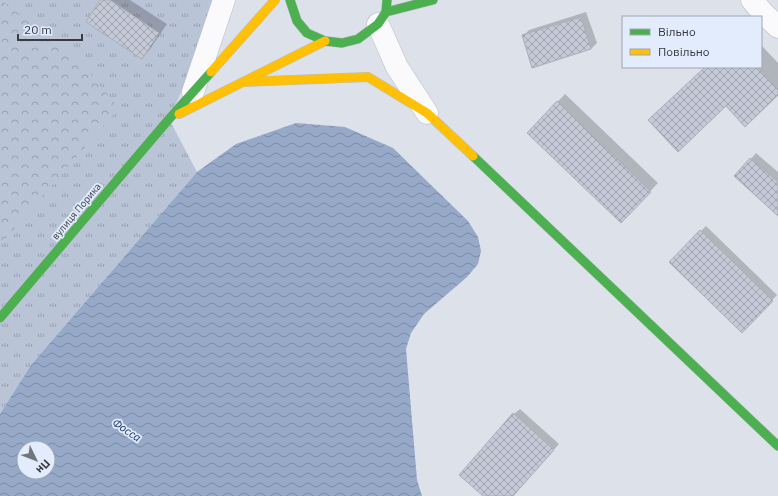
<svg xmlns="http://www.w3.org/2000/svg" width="778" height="496" font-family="'IBM Plex Sans',sans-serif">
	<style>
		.grass { fill: url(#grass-tufts) }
		.forest { fill: url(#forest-crowns) }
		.water { fill: url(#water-waves); fill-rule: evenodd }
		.shadow { fill: #0003 }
		.building { fill: url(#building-cross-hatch); stroke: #abafb6 }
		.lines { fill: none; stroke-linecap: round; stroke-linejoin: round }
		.street-casing { stroke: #babec5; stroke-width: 23 }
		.fast-casing { stroke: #babec5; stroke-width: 10 }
		.slow-casing { stroke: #babec5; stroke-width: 10 }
		.street { stroke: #fafafc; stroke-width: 22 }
		.fast { stroke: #4caf50; stroke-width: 9 }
		.slow { stroke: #ffc107; stroke-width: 9 }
		.labels { text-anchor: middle; stroke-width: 3.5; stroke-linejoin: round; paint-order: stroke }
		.street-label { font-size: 10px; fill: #383c42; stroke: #e3ecfd }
		.water-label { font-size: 11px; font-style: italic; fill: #0e275b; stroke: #e3ecfd }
	</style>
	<defs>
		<pattern id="grass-tufts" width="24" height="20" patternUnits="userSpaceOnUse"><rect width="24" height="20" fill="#bac4d7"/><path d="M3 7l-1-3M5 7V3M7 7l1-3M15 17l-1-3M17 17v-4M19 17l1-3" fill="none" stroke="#98a0b0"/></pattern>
		<pattern id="forest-crowns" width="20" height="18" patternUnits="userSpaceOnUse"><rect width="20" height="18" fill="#bac4d7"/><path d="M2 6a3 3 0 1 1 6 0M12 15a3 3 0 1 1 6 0" fill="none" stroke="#98a0b0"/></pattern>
		<pattern id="water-waves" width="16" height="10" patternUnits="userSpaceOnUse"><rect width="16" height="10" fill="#97a9c8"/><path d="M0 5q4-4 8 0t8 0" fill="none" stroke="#7c8ba4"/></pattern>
		<pattern id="building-cross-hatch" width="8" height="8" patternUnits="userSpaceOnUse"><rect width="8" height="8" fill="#c3c9d6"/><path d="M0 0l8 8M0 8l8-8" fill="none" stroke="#9fa4af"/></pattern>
	</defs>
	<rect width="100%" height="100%" fill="#dce1ea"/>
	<path class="grass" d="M 0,0 L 223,0 L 169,119 L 197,172 L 31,365 L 0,414 Z"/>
	<path class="forest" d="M 0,0 L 71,52 L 119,108 L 0,245 Z"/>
	<path class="water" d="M 296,123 L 345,127 L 393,148 L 468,221 L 478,237 L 481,251 L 478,264 L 467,277 L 424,314 L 411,333 L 406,349 L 417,480 L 422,496 L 0,496 L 0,414 L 31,365 L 197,172 L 236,144 ZM 24,448 L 48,448 L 48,472 L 24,472 Z"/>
	<path class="shadow" d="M 102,0 L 130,0 L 167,24 L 150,49 L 142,58 Z
		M 586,12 L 597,43 L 591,49 L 533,67 L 523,36 L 529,30 Z
		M 761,45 L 778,63 L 778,94 L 726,105 L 706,67 L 761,67 Z
		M 565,94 L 658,183 L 621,222 L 528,133 Z
		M 756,153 L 778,172 L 778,214 L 751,159 Z
		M 706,226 L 777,295 L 742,331 L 670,262 Z
		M 520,409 L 559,444 L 512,496 L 484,496 L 514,414 Z"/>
	<path class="building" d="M 100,0 L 110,0 L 159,33 L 142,59 L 86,22 Z
		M 581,17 L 591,49 L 532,68 L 522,35 Z
		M 705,67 L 757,67 L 778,89 L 778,95 L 745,127 L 726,106 L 678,152 L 648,120 Z
		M 557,101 L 651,192 L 621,223 L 527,133 Z
		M 750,158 L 778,182 L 778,216 L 734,176 Z
		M 700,230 L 773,301 L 742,333 L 669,262 Z
		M 513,413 L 554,450 L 513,496 L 483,496 L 459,475 Z"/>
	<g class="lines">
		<g class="street-casing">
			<path id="street" d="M 752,0 L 763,13 L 778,27
				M 378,24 L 397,67 L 427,113
				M 193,92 L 224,0"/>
		</g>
		<g class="fast-casing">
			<path id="fast" d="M 290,0 L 297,21 L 307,33 L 325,41 L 342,43 L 358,39 L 378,24 L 386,12 L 387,0
				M 386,12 L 433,0
				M 473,156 L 778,446
				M 0,318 L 169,119 L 211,72"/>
		</g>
		<g class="slow-casing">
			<path id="slow" d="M 211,72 L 275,0
				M 244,82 L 368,77 L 427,113 L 473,156
				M 179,114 L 325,41"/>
		</g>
		<use href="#street" class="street"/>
		<use href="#fast" class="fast"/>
		<use href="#slow" class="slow"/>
	</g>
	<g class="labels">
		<g class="street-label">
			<text transform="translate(76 211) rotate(-50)" y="4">вулиця Порика</text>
		</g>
		<g class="water-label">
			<text transform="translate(127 430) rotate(34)" y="4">Фосса</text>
		</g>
	</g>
	<rect x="622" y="16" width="140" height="52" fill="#e3ecfd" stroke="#9fa6b2"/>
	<rect x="630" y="29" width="20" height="6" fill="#4caf50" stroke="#9fa6b2"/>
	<text x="658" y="36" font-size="12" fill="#383c42">Вільно</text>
	<rect x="630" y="49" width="20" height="6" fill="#ffc107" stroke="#9fa6b2"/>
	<text x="658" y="56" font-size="12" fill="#383c42">Повільно</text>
	<g transform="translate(36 460) rotate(133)"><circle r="19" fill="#e3ecfd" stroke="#9fa6b2"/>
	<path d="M0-3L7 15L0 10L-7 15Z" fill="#71767d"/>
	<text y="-6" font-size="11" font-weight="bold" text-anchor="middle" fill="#383c42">Пн</text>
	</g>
	<path d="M18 34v6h64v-6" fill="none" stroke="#383c42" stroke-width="2"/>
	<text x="24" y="34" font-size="12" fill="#383c42" stroke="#e3ecfd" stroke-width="3" paint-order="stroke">20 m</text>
</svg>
